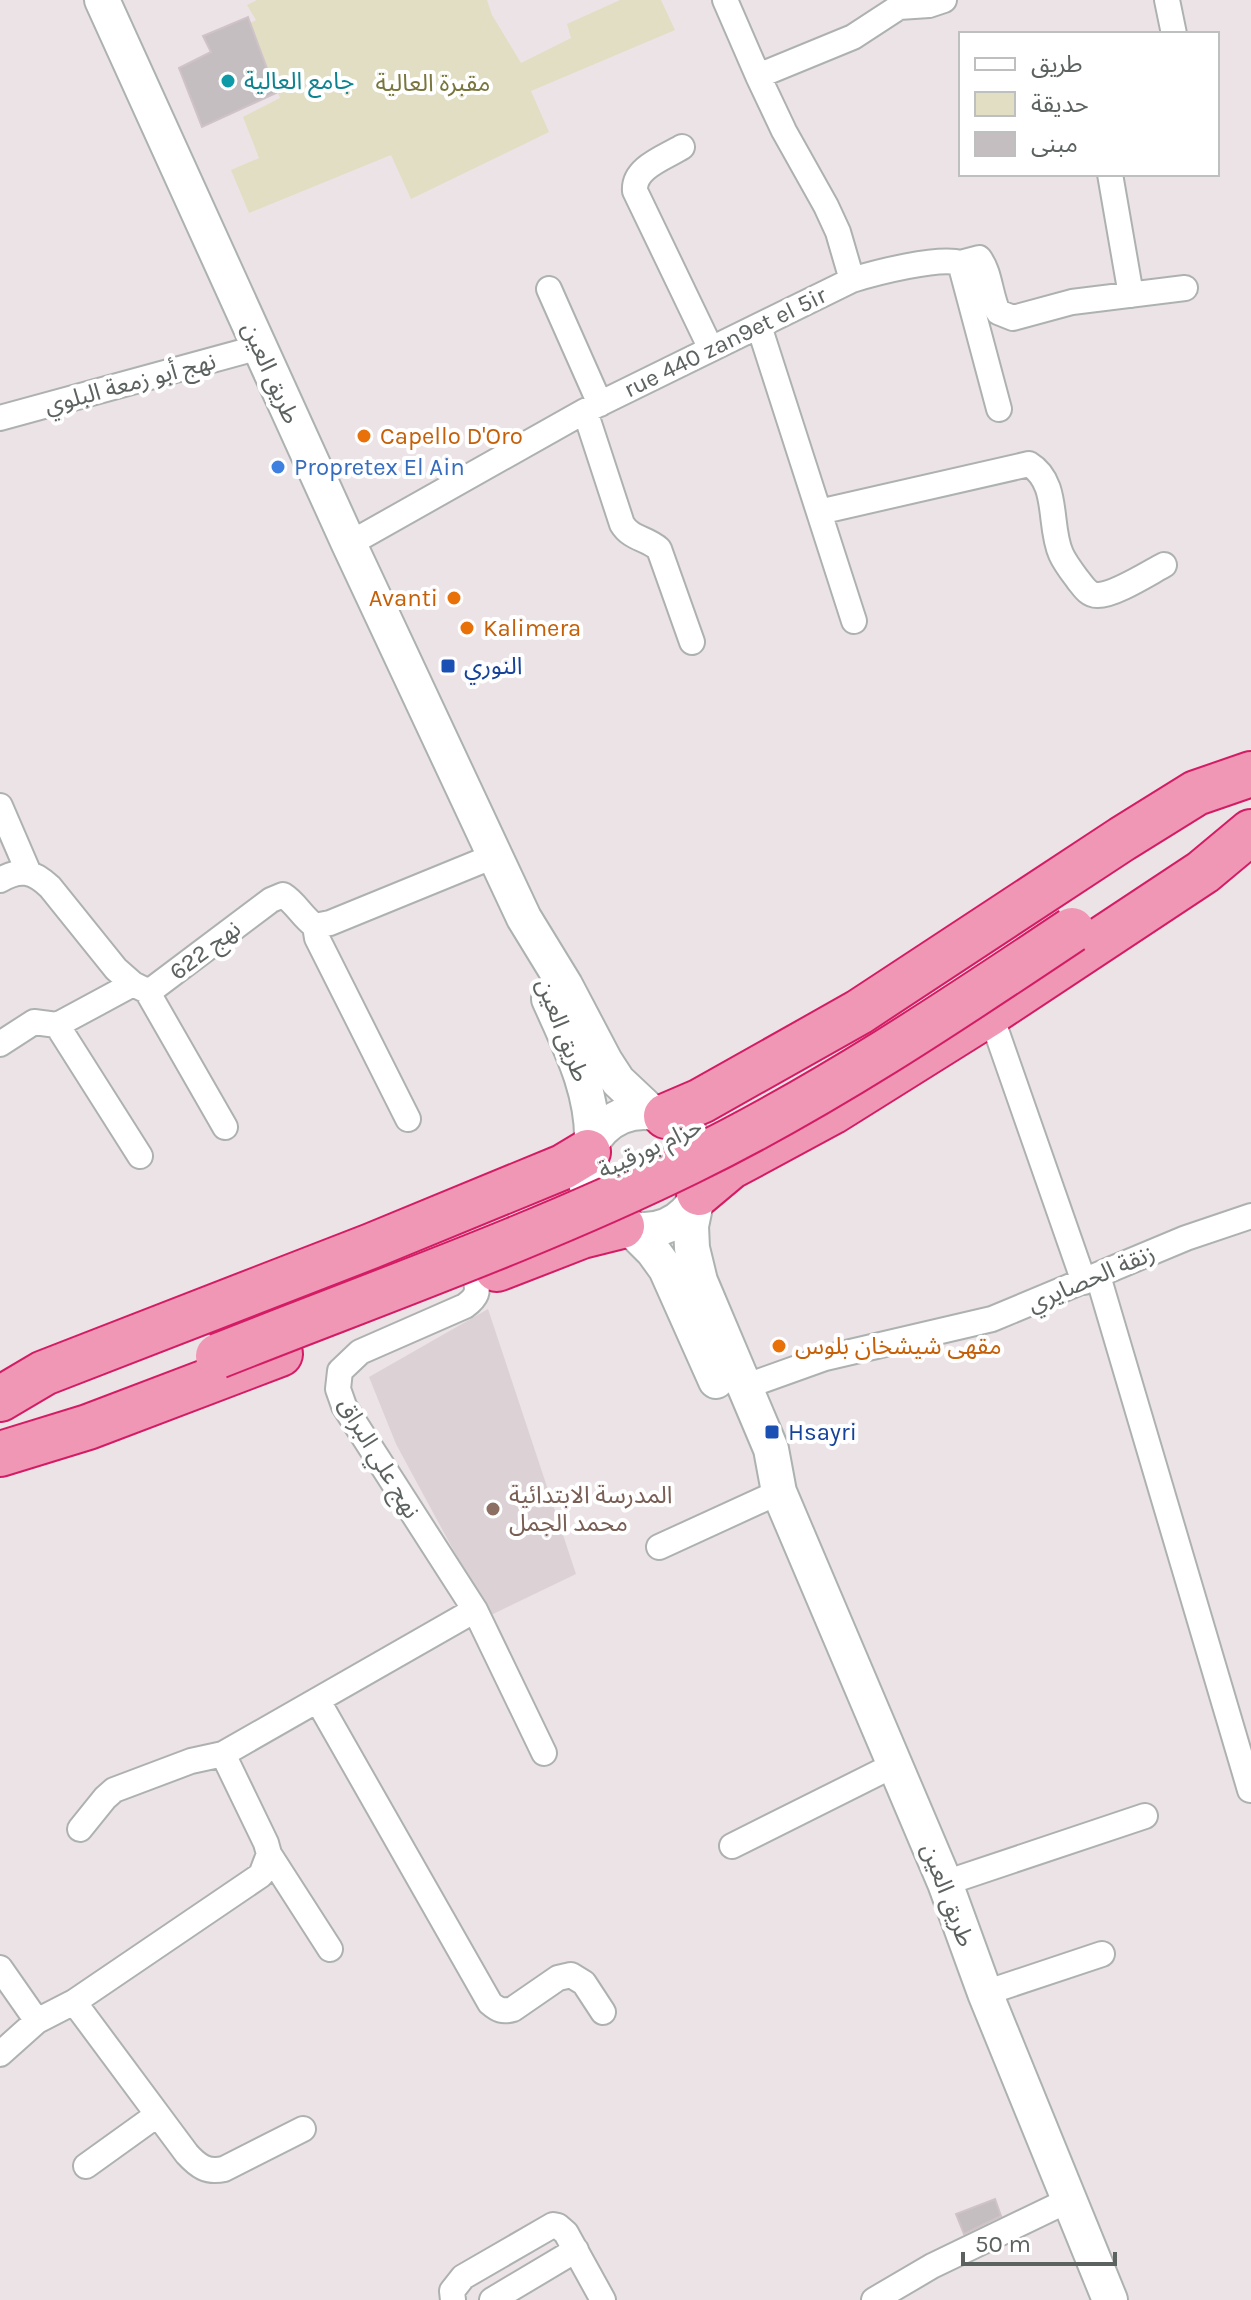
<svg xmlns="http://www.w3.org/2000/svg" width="1251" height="2300" font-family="Karla,'Noto Sans Arabic',sans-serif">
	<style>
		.education { fill: #dcd2d6 }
		.green { fill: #e1dec3 }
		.building { fill: #c5bec0; stroke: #d0c3c8; stroke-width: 2 }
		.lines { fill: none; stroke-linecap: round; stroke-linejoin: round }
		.street-casing { stroke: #adb2b0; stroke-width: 28 }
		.secondary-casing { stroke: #acb2b0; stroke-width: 38 }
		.highway-casing { stroke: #d41c65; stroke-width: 48 }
		.street { stroke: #fff; stroke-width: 24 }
		.secondary { stroke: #fff; stroke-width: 34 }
		.highway { stroke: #ef97b5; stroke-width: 44 }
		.highway-bridge-casing { stroke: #d41c65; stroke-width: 48; stroke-linecap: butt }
		.highway-bridge { stroke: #ef97b5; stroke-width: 44 }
		.culture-dot { fill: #0f9aa8; stroke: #fff; stroke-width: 3 }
		.food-dot { fill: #e8710a; stroke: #fff; stroke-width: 3 }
		.shop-dot { fill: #3f7fe0; stroke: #fff; stroke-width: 3 }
		.transit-dot { fill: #1a4fb4; stroke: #fff; stroke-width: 3 }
		.education-dot { fill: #8d6e63; stroke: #fff; stroke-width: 3 }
		.labels { text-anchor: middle; stroke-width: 8; stroke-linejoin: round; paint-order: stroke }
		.culture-label { font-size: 24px; fill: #0d838f; stroke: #fff; text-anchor: start }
		.park-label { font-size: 24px; fill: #79763d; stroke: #fff }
		.street-label { font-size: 24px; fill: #5c625f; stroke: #fff }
		.food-label { font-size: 24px; fill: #c56008; stroke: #fff; text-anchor: start }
		.shop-label { font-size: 24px; fill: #366cbe; stroke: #fff; text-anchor: start }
		.transit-label { font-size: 24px; fill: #164399; stroke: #fff; text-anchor: start }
		.education-label { font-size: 24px; fill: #785e54; stroke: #fff; text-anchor: start }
	</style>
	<rect width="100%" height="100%" fill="#ece3e6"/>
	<path class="education" d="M 488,1309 L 576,1574 L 489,1616 L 396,1444 L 369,1377 Z"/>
	<path class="green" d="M 257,0 L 487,0 L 492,15 L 521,63 L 571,38 L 567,24 L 620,0 L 661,0 L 675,30 L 531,91 L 549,132 L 411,199 L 391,155 L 249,213 L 231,170 L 259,158 L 243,117 L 280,98 L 249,24 L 256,20 L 247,5 Z"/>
	<path class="building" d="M 248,17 L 276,93 L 202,127 L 179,68 L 211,52 L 203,36 Z
		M 995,2199 L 1001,2216 L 964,2234 L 956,2214 Z"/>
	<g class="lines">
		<g class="street-casing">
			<path id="street" d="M 725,0 L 758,76
				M 1167,0 L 1174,34
				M 682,147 C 664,158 633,168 635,191 L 711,349
				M 1110,174 L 1131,295
				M 960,263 L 979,258 C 990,272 990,295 998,312 L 1013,318 L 1072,302 L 1185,288
				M 852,280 C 874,273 940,256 960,263 L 999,409
				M 549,289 L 600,404
				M 759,326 L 854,621
				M 585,411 L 622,524 C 631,539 647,538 659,549 L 692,642
				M 0,418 L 260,347
				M 819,512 L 1029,464 C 1060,483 1048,525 1061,554 C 1065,563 1072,572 1078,580 C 1083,586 1088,595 1097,595 C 1113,596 1149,573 1164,565
				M 349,544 L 585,411 L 852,280 L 838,232 L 826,206 L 784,131 L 758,76 L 853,37 L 899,7 L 929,5 L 944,0
				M 0,806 L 28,871
				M 0,880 C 21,868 33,871 50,887 L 116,969 L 133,984
				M 315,926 L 317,938 L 408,1119
				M 147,991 L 225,1127
				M 990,1013 L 1084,1282
				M 57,1025 L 140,1156
				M 0,1044 L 34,1022 L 57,1025 L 133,984 L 147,991 L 154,988 L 271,900 L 283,895 C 296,903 302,917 315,926 L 330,923 L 494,856
				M 1098,1276 L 1250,1790
				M 475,1278 C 479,1292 477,1297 465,1306 L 360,1352 L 340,1371 L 338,1389 L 344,1406 L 475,1610 L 544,1753
				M 744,1387 L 825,1358 L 992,1319 L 1186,1238 L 1251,1216
				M 659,1547 L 779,1492
				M 318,1701 L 490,2003 C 498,2010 503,2012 513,2009 L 558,1978 L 571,1975 L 584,1983 L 603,2012
				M 80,1829 L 105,1798 L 114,1790 L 191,1761 L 223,1754 L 475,1610
				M 732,1846 L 896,1764
				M 269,1854 L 330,1949
				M 945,1883 L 1145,1816
				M 0,1968 L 37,2021
				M 985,1993 L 1102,1954
				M 74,2002 L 187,2154 C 198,2166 207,2173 224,2169 L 303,2129
				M 0,2054 L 37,2021 L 74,2002 L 261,1875 L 269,1854 L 266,1843 L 223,1754
				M 86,2166 L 157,2115
				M 453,2300 L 452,2291 L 463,2277 L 553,2225 L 558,2226 L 566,2233 L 603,2300
				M 492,2300 L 576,2250
				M 874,2300 L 932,2266 L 1069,2200"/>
		</g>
		<g class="secondary-casing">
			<path id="secondary" d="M 102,0 L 349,544 L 524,918 L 565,985 L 605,1061 L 618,1081 L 652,1113
				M 549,999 C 570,1046 594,1092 592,1144
				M585 1171a59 59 0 1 1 118 0a59 59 0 1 1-118 0Z
				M 696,1202 L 691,1226 L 692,1248 L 700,1281 L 771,1449 L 779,1492 L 945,1883 L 985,1993 L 1110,2300
				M 631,1229 L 653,1251 L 666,1269 L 716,1381"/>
		</g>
		<g class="highway-casing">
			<path id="highway" d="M 666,1116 L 701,1101 L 859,1012 L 1122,839 L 1196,793 L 1251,774
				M 699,1193 L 730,1167 L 832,1112 L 990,1013 L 1203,872 L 1251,832
				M 497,1269 L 582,1236 L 622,1226
				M 0,1399 L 44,1373 L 371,1246 L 563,1167 L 588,1152
				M 0,1454 L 88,1427 L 280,1354"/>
		</g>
		<use href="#street" class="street"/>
		<use href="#secondary" class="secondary"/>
		<use href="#highway" class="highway"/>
		<g class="highway-bridge-casing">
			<path id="highway-bridge" d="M 218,1356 C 374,1294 538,1236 689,1162 C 824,1096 948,1013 1072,930"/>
		</g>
		<use href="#highway-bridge" class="highway-bridge"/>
	</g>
	<circle class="culture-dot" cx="228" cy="81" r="8"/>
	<g class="food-dot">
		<circle cx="364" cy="436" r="8"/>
		<circle cx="454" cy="598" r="8"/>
		<circle cx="467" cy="628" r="8"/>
		<circle cx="779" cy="1346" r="8"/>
	</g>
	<circle class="shop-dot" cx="278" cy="467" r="8"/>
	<g class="transit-dot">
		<rect x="440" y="658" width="16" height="16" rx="4"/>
		<rect x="764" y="1424" width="16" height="16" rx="4"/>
	</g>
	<circle class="education-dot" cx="493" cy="1509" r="8"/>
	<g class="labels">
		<g class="culture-label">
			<text x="244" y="89">جامع العالية</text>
		</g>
		<g class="park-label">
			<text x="433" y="91">مقبرة العالية</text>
		</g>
		<g class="street-label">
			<text transform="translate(725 342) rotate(-26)" y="8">rue 440 zan9et el 5ir</text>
			<text transform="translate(271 373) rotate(66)" y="8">طريق العين</text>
			<text transform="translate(130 383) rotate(-15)" y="8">نهج أبو زمعة البلوي</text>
			<text transform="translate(205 950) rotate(-37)" y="8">نهج 622</text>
			<text transform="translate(563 1030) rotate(69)" y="8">طريق العين</text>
			<text transform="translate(650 1148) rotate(-25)" y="8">حزام بورقيبة</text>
			<text transform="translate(1091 1278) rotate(-23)" y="8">زنقة الحصايري</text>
			<text transform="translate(379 1458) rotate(59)" y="8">نهج علي البراق</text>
			<text transform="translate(948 1895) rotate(69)" y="8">طريق العين</text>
		</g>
		<g class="food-label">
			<text x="380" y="444">Capello D'Oro</text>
			<text x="438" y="606" text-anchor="end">Avanti</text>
			<text x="483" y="636">Kalimera</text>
			<text x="795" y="1354">مقهى شيشخان بلوس</text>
		</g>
		<g class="shop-label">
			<text x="294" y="475">Propretex El Ain</text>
		</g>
		<g class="transit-label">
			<text x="464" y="674">النوري</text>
			<text x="788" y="1440">Hsayri</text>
		</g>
		<g class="education-label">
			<text x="509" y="1503">المدرسة الابتدائية<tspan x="509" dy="28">محمد الجمل</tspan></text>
		</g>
	</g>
	<rect x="959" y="32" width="260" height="144" fill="#ffffff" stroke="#bec0bf" stroke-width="2"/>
	<rect x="975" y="58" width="40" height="12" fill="#ffffff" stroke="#bec0bf" stroke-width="2"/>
	<text x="1031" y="72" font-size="24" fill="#5c625f">طريق</text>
	<rect x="975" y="92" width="40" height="24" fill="#e1dec3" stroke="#bec0bf" stroke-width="2"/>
	<text x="1031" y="112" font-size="24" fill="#5c625f">حديقة</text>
	<rect x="975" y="132" width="40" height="24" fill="#c5bec0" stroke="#bec0bf" stroke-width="2"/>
	<text x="1031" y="152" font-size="24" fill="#5c625f">مبنى</text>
	<path d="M963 2252v12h152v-12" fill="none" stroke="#5c625f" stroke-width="4"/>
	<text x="975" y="2252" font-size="24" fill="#5c625f" stroke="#ffffff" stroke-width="6" paint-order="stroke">50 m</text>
</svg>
